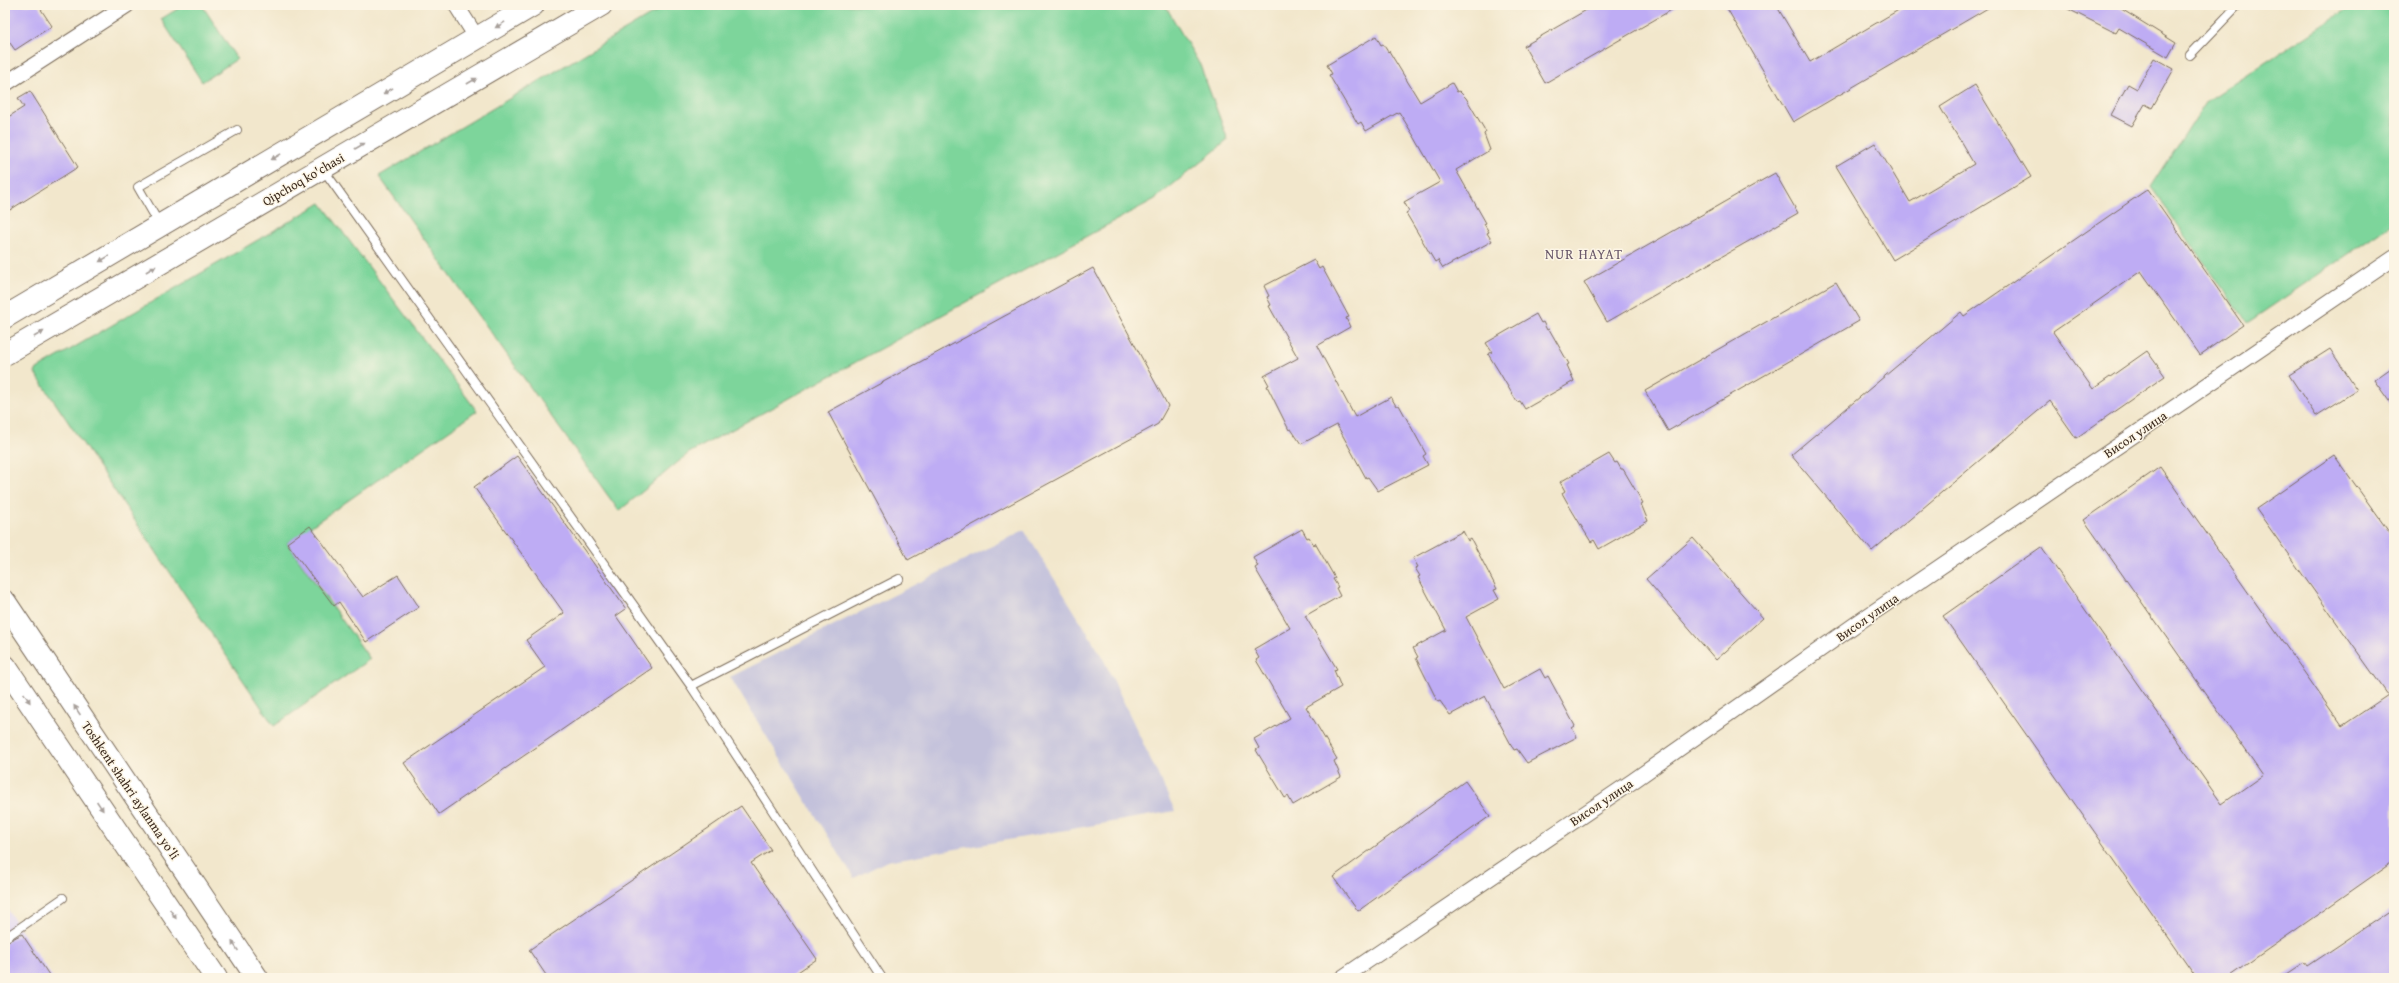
<svg xmlns="http://www.w3.org/2000/svg" width="2399" height="983" font-family="'Gentium Book Plus',serif">
	<style>
		.built { fill: #dfd5f5 }
		.industrial { fill: #c3c1db }
		.green { fill: #7dd59b; stroke: #5c805c }
		.building { fill: #beacf4 }
		.lines { fill: none; stroke-linecap: round; stroke-linejoin: round }
		.lane-casing { stroke: #7b6c5b; stroke-width: 10 }
		.street-casing { stroke: #7b6c5b; stroke-width: 17 }
		.primary-casing { stroke: #7b6c5b; stroke-width: 24 }
		.highway-casing { stroke: #7b6c5b; stroke-width: 24 }
		.lane { stroke: #fff; stroke-width: 8 }
		.street { stroke: #fff; stroke-width: 15 }
		.primary { stroke: #fff; stroke-width: 22 }
		.highway { stroke: #fff; stroke-width: 22 }
		.oneway { fill: #a79f9a }
		.labels { text-anchor: middle; stroke-width: 3; stroke-linejoin: round; paint-order: stroke }
		.street-label { font-size: 13px; fill: #3b2a1e; stroke: #fcf5e5 }
		.neighbourhood-label { font-size: 14px; letter-spacing: 1px; fill: #695869; stroke: #fcf5e5 }
	</style>
	<rect width="100%" height="100%" fill="#fcf5e5"/>
	<filter id="ink" filterUnits="userSpaceOnUse"><feTurbulence type="fractalNoise" baseFrequency=".025" numOctaves="2"/><feDisplacementMap in="SourceGraphic" scale="8" xChannelSelector="R" yChannelSelector="G"/><feConvolveMatrix kernelMatrix="1 2 1 2 8 2 1 2 1" color-interpolation-filters="sRGB"/></filter>
	<filter id="wash" filterUnits="userSpaceOnUse"><feTurbulence type="fractalNoise" baseFrequency=".012" numOctaves="4" result="noise"/><feDisplacementMap in="SourceGraphic" scale="16" xChannelSelector="R" yChannelSelector="G"/><feGaussianBlur stdDeviation="0.9" result="paint"/><feColorMatrix in="noise" values="0 0 0 0 0 0 0 0 0 0 0 0 0 0 0 0 0 1.4 0 .05"/><feComposite in="paint" operator="in"/></filter>
	<g filter="url(#wash)">
		<rect width="100%" height="100%" fill="#f2e7cc"/>
		<path class="built" d="M 5,906 L 53,978 L 5,978 Z"/>
		<path class="industrial" d="M 1024,530 L 1102,656 L 1175,811 L 887,861 L 854,878 L 730,677 Z"/>
		<path class="green" d="M 184,5 L 202,5 L 237,59 L 202,82 L 161,19 Z
			M 667,5 L 1165,5 L 1200,65 L 1228,140 L 1155,199 L 689,453 L 619,511 L 379,176 Z
			M 2353,5 L 2394,5 L 2394,223 L 2247,323 L 2151,187 L 2207,101 Z
			M 321,203 L 477,411 L 287,543 L 370,659 L 274,726 L 35,373 L 37,369 Z"/>
		<g id="blocks">
			<path class="building" d="M 5,5 L 38,5 L 52,26 L 15,50 L 5,36 Z
				M 1595,5 L 1680,5 L 1545,83 L 1524,46 Z
				M 1725,5 L 1776,5 L 1810,62 L 1907,5 L 1993,5 L 1793,122 Z
				M 2060,5 L 2115,5 L 2176,43 L 2168,57 L 2119,28 L 2116,33 Z
				M 1376,36 L 1381,45 L 1383,44 L 1388,52 L 1389,51 L 1420,102 L 1452,83 L 1457,92 L 1459,91 L 1466,98 L 1486,132 L 1484,134 L 1490,150 L 1456,170 L 1486,223 L 1484,224 L 1489,232 L 1487,233 L 1492,241 L 1443,268 L 1438,260 L 1435,262 L 1406,213 L 1409,211 L 1404,202 L 1440,182 L 1415,138 L 1399,112 L 1366,131 L 1361,122 L 1358,124 L 1329,75 L 1332,74 L 1327,65 Z
				M 2154,58 L 2174,69 L 2152,108 L 2145,104 L 2132,126 L 2111,115 L 2128,84 L 2137,89 Z
				M 1975,85 L 2031,177 L 1893,260 L 1836,166 L 1875,143 L 1910,202 L 1974,164 L 1940,107 Z
				M 30,91 L 78,167 L 5,213 L 5,119 L 24,107 L 18,98 Z
				M 1775,173 L 1798,213 L 1607,322 L 1584,282 Z
				M 2148,189 L 2243,325 L 2200,355 L 2141,271 L 2053,332 L 2093,389 L 2147,351 L 2165,376 L 2076,438 L 2050,401 L 1872,551 L 1791,455 L 1961,312 L 1964,316 Z
				M 1314,260 L 1319,269 L 1322,267 L 1349,317 L 1346,318 L 1350,327 L 1317,346 L 1355,417 L 1391,397 L 1396,406 L 1399,405 L 1426,454 L 1423,456 L 1428,465 L 1378,491 L 1368,477 L 1366,478 L 1337,425 L 1301,444 L 1291,429 L 1289,430 L 1267,386 L 1269,385 L 1264,376 L 1298,358 L 1269,306 L 1271,305 L 1267,297 L 1269,296 L 1264,286 Z
				M 1093,268 L 1168,406 L 1158,424 L 908,560 L 828,412 Z
				M 1836,282 L 1859,321 L 1668,431 L 1645,391 Z
				M 1536,314 L 1541,323 L 1543,322 L 1547,330 L 1549,329 L 1569,364 L 1567,365 L 1574,381 L 1525,409 L 1520,401 L 1517,402 L 1498,370 L 1488,354 L 1492,352 L 1486,343 Z
				M 2330,349 L 2357,390 L 2316,416 L 2289,375 Z
				M 2394,366 L 2394,408 L 2374,380 Z
				M 1609,454 L 1615,463 L 1617,462 L 1621,469 L 1623,469 L 1643,503 L 1641,504 L 1648,521 L 1599,549 L 1594,540 L 1591,542 L 1571,509 L 1562,493 L 1565,491 L 1560,482 Z
				M 2334,455 L 2394,539 L 2394,861 L 2227,978 L 2197,978 L 1943,616 L 2041,547 L 2222,804 L 2263,775 L 2084,520 L 2160,467 L 2342,726 L 2388,695 L 2256,509 Z
				M 517,456 L 626,609 L 616,616 L 652,668 L 439,814 L 404,763 L 545,667 L 526,640 L 564,613 L 474,487 Z
				M 310,526 L 363,597 L 398,575 L 419,607 L 366,642 L 339,602 L 334,606 L 287,543 Z
				M 1302,529 L 1307,538 L 1309,537 L 1314,545 L 1315,543 L 1335,578 L 1333,579 L 1338,587 L 1336,588 L 1340,596 L 1305,616 L 1337,669 L 1334,670 L 1341,687 L 1306,707 L 1337,759 L 1334,761 L 1341,777 L 1293,805 L 1288,796 L 1285,798 L 1256,750 L 1259,748 L 1254,739 L 1290,718 L 1256,660 L 1259,658 L 1254,649 L 1290,628 L 1255,568 L 1258,566 L 1253,557 Z
				M 1463,531 L 1468,541 L 1471,539 L 1497,589 L 1494,590 L 1499,599 L 1466,617 L 1504,689 L 1540,669 L 1545,678 L 1548,676 L 1575,726 L 1572,728 L 1577,737 L 1527,763 L 1517,749 L 1514,750 L 1485,696 L 1450,715 L 1440,701 L 1438,702 L 1416,658 L 1418,657 L 1413,648 L 1446,630 L 1418,577 L 1420,576 L 1415,568 L 1418,567 L 1413,558 Z
				M 1693,538 L 1763,618 L 1716,660 L 1646,579 Z
				M 1465,781 L 1490,816 L 1358,911 L 1333,877 Z
				M 741,806 L 771,850 L 751,863 L 817,959 L 789,978 L 548,978 L 529,950 Z
				M 2394,908 L 2394,978 L 2281,978 L 2305,962 L 2308,966 Z
				M 22,934 L 51,978 L 5,978 L 5,943 Z"/>
		</g>
	</g>
	<g filter="url(#ink)">
		<use href="#blocks" fill-opacity="0" stroke="#7b6c5b" stroke-width="1"/>
		<g class="lines">
			<g class="lane-casing">
				<path id="lane" d="M 2190,55 L 2238,5
					M 323,169 L 691,686 L 882,978
					M 160,225 L 138,187 L 237,130
					M 691,686 L 899,579
					M 5,938 L 63,898"/>
			</g>
			<g class="street-casing">
				<path id="street" d="M 456,5 L 477,38
					M 5,84 L 127,5
					M 1342,978 L 1633,781 L 1859,622 L 2394,258"/>
			</g>
			<g class="primary-casing">
				<path id="primary" d="M 5,317 L 533,5
					M 5,354 L 601,5"/>
			</g>
			<g class="highway-casing">
				<path id="highway" d="M 5,602 L 257,978
					M 5,666 L 216,978"/>
			</g>
			<use href="#lane" class="lane"/>
			<use href="#street" class="street"/>
			<use href="#primary" class="primary"/>
			<use href="#highway" class="highway"/>
		</g>
		<defs><path id="oneway-solid" d="M-6-.8H1V-3.2L6.5 0L1 3.2V.8H-6Z"/></defs>
		<g class="oneway">
			<use href="#oneway-solid" transform="translate(500 25) rotate(149)"/>
			<use href="#oneway-solid" transform="translate(472 81) rotate(-30)"/>
			<use href="#oneway-solid" transform="translate(388 91) rotate(149)"/>
			<use href="#oneway-solid" transform="translate(360 146) rotate(-30)"/>
			<use href="#oneway-solid" transform="translate(276 157) rotate(149)"/>
			<use href="#oneway-solid" transform="translate(104 259) rotate(149)"/>
			<use href="#oneway-solid" transform="translate(151 269) rotate(-30)"/>
			<use href="#oneway-solid" transform="translate(39 334) rotate(-30)"/>
			<use href="#oneway-solid" transform="translate(27 698) rotate(56)"/>
			<use href="#oneway-solid" transform="translate(77 710) rotate(-124)"/>
			<use href="#oneway-solid" transform="translate(100 806) rotate(56)"/>
			<use href="#oneway-solid" transform="translate(173 914) rotate(56)"/>
			<use href="#oneway-solid" transform="translate(235 946) rotate(-124)"/>
		</g>
	</g>
	<g class="labels">
		<g class="street-label">
			<text transform="translate(303 179) rotate(-30)" y="5">Qipchoq ko'chasi</text>
			<text transform="translate(2135 434) rotate(-34)" y="5">Висол улица</text>
			<text transform="translate(1867 617) rotate(-35)" y="5">Висол улица</text>
			<text transform="translate(131 790) rotate(56)" y="5">Toshkent shahri aylanma yoʻli</text>
			<text transform="translate(1601 802) rotate(-34)" y="5">Висол улица</text>
		</g>
		<g class="neighbourhood-label">
			<text x="1584" y="259">NUR HAYAT</text>
		</g>
	</g>
	<rect width="2399" height="983" fill="none" stroke="#fcf5e5" stroke-width="20"/>
</svg>
